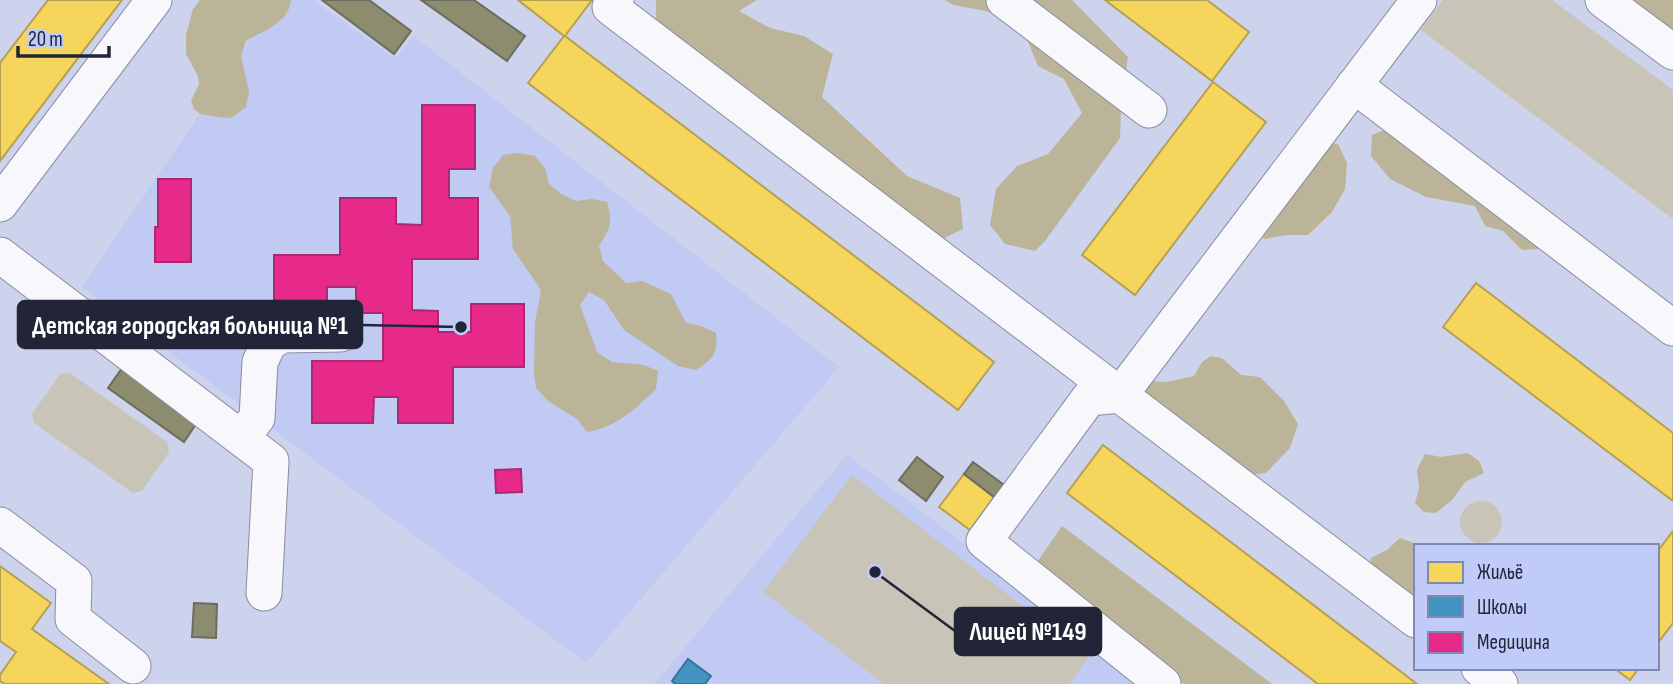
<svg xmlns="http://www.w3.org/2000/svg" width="1673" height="684" font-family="'Sofia Sans Condensed',sans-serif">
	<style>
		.built { fill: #c1caf3 }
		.green { fill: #c8c4b8 }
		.forest { fill: #bbb498 }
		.homes { fill: #f6d55c; stroke: #b6a051; stroke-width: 2 }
		.schools { fill: #4393c3; stroke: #397299; stroke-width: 2 }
		.health { fill: #e7298a; stroke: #ac2871; stroke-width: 2 }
		.industry { fill: #8c8c6e; stroke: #6c6d5e; stroke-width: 2 }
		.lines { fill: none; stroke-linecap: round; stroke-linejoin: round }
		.minor-casing { stroke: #888c9f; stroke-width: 37 }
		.minor { stroke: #f8f8fc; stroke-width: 35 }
		.leader { fill: none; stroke: #222537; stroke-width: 2.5 }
		.callout-dot { fill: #222537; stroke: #c0cbfa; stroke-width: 2.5 }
		.callout { fill: #222537; stroke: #222537; stroke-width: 2.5 }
		.callout-label { font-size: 26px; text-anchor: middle; font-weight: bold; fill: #fff }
	</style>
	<rect width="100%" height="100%" fill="#cdd3ed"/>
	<path class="built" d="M 277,0 L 312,0 L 395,58 L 414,36 L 839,367 L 586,663 L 82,287 Z
		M 847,455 L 1018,584 L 1023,586 L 1062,526 L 1272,684 L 654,684 Z"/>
	<path class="green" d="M 1443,0 L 1552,0 L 1673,90 L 1673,219 L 1421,30 Z
		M 70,373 L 167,442 L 169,452 L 142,491 L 133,493 L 34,423 L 32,414 L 60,374 Z
		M 852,475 L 1089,657 L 1069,684 L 884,684 L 763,592 Z
		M1460 522a21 21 0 1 1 42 0a21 21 0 1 1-42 0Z"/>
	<path class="forest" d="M 200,0 L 291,0 C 289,23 263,31 246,41 L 241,56 L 249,91 L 246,107 L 233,117 L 226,118 L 200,114 L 194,109 L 191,101 L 199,84 L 198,76 L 186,54 L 186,35 L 193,9 Z
		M 656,0 L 757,0 L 739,11 L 770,28 L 804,36 L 833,54 L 822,97 L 907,176 L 960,198 L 963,229 L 936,242 L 656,30 Z
		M 945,0 L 1072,0 L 1128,57 L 1121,107 L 1120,138 L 1045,241 L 1035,251 L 1005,244 L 990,225 L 996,189 L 1017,166 L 1048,154 L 1082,113 L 1064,79 L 1038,66 L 1023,29 L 986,11 L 953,5 Z
		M 1632,0 L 1673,0 L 1673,30 Z
		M 1389,128 L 1538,240 L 1538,249 L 1522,250 L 1503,231 L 1485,226 L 1475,206 L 1426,197 L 1390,179 L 1371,156 L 1372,135 Z
		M 1320,142 L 1338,144 L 1347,163 L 1345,189 L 1332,212 L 1308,235 L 1286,235 L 1264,239 L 1256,226 Z
		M 518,153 L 535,156 L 545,168 L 549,184 L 561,194 L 576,201 L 592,199 L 607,202 C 613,222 610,229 599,246 L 603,261 L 626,283 L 642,281 L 671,294 L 686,323 L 701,326 L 716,333 C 718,355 713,358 696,370 L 678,366 L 624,330 L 604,300 L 589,292 L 580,305 L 597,352 L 612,362 L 644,365 L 658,371 L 656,389 C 635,409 617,427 587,432 L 577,419 L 548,401 L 536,388 L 534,372 L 535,322 L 541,290 L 513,249 L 510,216 L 489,187 L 493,168 L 503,155 Z
		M 1211,356 L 1222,358 L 1241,375 L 1260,377 L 1284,401 L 1298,424 L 1290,448 L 1266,473 L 1236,477 L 1132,393 L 1146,381 L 1166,382 L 1194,376 L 1202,362 Z
		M 1468,453 L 1479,461 L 1484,473 L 1465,482 L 1453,499 L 1436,513 L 1424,512 L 1415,503 L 1419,488 L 1417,470 L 1425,454 L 1441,457 Z
		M 1062,526 L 1272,684 L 1184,684 L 1035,565 Z
		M 1400,538 L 1422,546 L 1416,546 L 1416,613 L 1369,577 L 1371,558 L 1387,550 Z"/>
	<path class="homes" d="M 48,0 L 122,0 L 0,161 L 0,63 Z
		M 518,0 L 592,0 L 565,36 L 994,362 L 958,410 L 528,83 L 564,36 Z
		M 1105,0 L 1207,0 L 1249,32 L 1212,81 Z
		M 1213,82 L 1266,122 L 1135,295 L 1082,255 Z
		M 1476,283 L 1673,433 L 1673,501 L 1443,327 Z
		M 1103,445 L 1240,549 L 1417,684 L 1318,684 L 1067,493 Z
		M 964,474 L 994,497 L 970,530 L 939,507 Z
		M 1673,531 L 1673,623 L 1657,644 L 1657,552 Z
		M 0,566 L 51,603 L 32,629 L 109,684 L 5,684 L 0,681 L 0,675 L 16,652 L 0,641 Z
		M 1614,668 L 1639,668 L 1630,680 Z"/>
	<path class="schools" d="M 688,659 L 711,676 L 705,684 L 675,684 L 672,681 Z"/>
	<path class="health" d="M 422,105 L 475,105 L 475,169 L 449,169 L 449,198 L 478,198 L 478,259 L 412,259 L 412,310 L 438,311 L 438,332 L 471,332 L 471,304 L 524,304 L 524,367 L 453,367 L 453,423 L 398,423 L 398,397 L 374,397 L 373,423 L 312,423 L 312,361 L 383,361 L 383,313 L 356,313 L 356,287 L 327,287 L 327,313 L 274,313 L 274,255 L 340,255 L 340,198 L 396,198 L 396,224 L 422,225 Z
		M 158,179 L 191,179 L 191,262 L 155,262 L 155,227 L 158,227 Z
		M 521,469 L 522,492 L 496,493 L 495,470 Z"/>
	<path class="industry" d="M 322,0 L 369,0 L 411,31 L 394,54 Z
		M 421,0 L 474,0 L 525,36 L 507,61 Z
		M 125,364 L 200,418 L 184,442 L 108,388 Z
		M 917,457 L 943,477 L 926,501 L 899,480 Z
		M 973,462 L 1004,485 L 994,497 L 964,474 Z
		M 194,603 L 217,604 L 216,638 L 192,637 Z"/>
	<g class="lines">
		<g class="minor-casing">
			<path id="minor" d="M 616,0 L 610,7 L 1120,395
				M 1004,0 L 1149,110
				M 1603,0 L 1673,52
				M 1354,85 L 1673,328
				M 0,204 L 154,0
				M 0,255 L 271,461 L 264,593
				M 1120,395 L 1089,398 L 984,541 L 1163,684
				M 241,438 L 257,418 L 260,362 L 269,343 L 282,335 L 341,334
				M 0,525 L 74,581 L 73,619 L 133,666
				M 1416,620 L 1120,395 L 1419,0
				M 1479,668 L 1500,684"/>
		</g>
		<use href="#minor" class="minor"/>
	</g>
	<path class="leader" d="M461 327L362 325M875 572L955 631"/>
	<g class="callout-dot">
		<circle cx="461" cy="327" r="7"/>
		<circle cx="875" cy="572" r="7"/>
	</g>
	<g class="callout">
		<rect x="18" y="301" width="344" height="47" rx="7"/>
		<rect x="955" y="608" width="146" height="47" rx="7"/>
	</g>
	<g class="callout-label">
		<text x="190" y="334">Детская городская больница №1</text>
		<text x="1028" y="640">Лицей №149</text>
	</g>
	<rect x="1414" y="544" width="245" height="126" fill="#c0cbfa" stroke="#8189ac" stroke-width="2"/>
	<rect x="1428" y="562" width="35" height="21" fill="#f6d55c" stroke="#8189ac" stroke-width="2"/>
	<text x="1477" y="579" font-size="21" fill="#222537">Жильё</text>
	<rect x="1428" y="596" width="35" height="21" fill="#4393c3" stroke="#8189ac" stroke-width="2"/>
	<text x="1477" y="614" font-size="21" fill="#222537">Школы</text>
	<rect x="1428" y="632" width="35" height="21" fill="#e7298a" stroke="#8189ac" stroke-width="2"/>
	<text x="1477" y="649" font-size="21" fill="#222537">Медицина</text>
	<path d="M18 46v10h91v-10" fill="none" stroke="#222537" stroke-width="3.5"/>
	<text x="28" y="46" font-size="21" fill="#222537" stroke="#c0cbfa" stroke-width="5" paint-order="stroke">20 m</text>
</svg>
